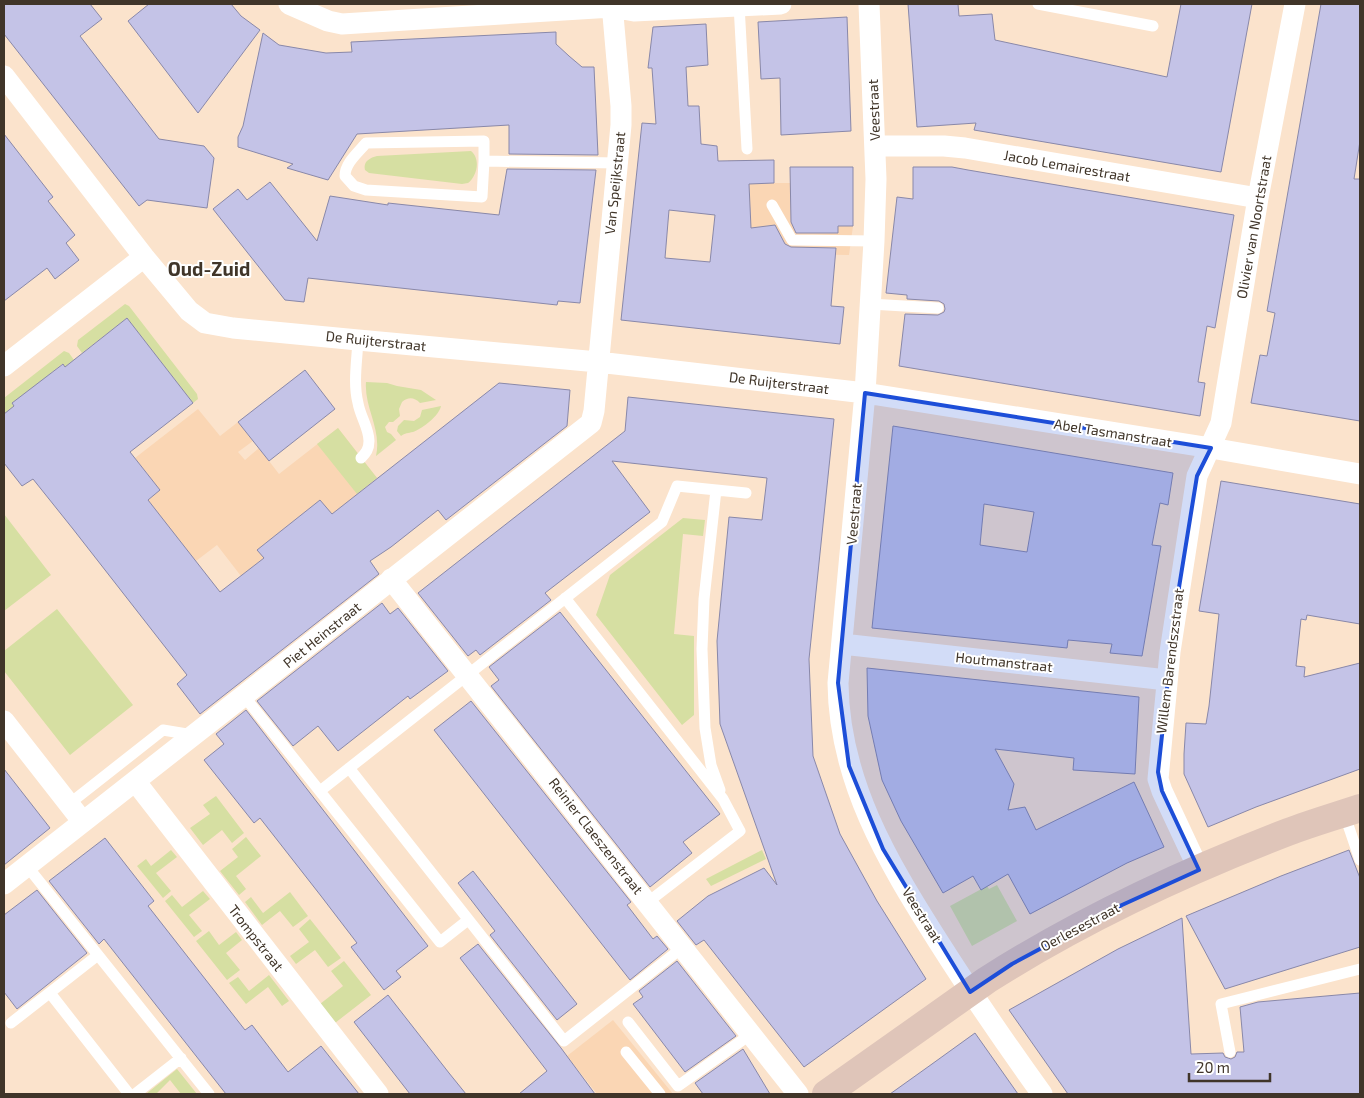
<svg xmlns="http://www.w3.org/2000/svg" width="1364" height="1098" font-family="'Exo 2',sans-serif">
	<style>
		.built { fill: #fad6b4 }
		.green { fill: #d6dfa2 }
		.building { fill: #c4c3e7; stroke: #8988a9; fill-rule: evenodd }
		.lines { fill: none; stroke-linecap: round; stroke-linejoin: round }
		.lane { stroke: #fff; stroke-width: 11 }
		.street { stroke: #fff; stroke-width: 21 }
		.secondary { stroke: #dfc5b9; stroke-width: 28 }
		.marked { fill: #1d4ed8; fill-opacity: 0.2; stroke: #1d4ed8; stroke-width: 4; stroke-linejoin: round }
		.labels { text-anchor: middle; stroke-width: 4; stroke-linejoin: round; paint-order: stroke }
		.street-label { font-size: 14px; fill: #403529; stroke: #fff }
		.district-label { font-size: 19px; font-weight: bold; fill: #403529; stroke: #fff }
	</style>
	<rect width="100%" height="100%" fill="#fbe3cc"/>
	<path class="built" d="M 728,160 L 766,160 L 767,183 L 795,183 L 835,228 L 839,226 L 853,226 L 849,255 L 780,254 L 732,259 Z
		M 198,409 L 220,436 L 238,422 L 253,441 L 238,452 L 245,460 L 259,448 L 279,474 L 338,428 L 377,478 L 349,501 L 371,529 L 355,543 L 378,573 L 291,641 L 217,545 L 196,561 L 125,518 L 160,490 L 135,458 Z
		M 613,1020 L 673,1094 L 597,1094 L 567,1056 Z"/>
	<path class="green" d="M 471,151 C 481,159 477,176 468,183 L 462,184 L 369,173 L 365,170 C 363,162 369,158 377,156 Z
		M 125,304 L 129,306 L 197,394 L 198,399 L 193,403 L 127,318 L 82,353 L 77,346 L 78,340 Z
		M 64,351 L 69,353 L 74,360 L 65,367 L 62,364 L 51,373 L 53,376 L 6,413 L 4,411 L 4,398 Z
		M 366,382 L 387,383 L 397,386 L 421,390 L 436,400 L 420,403 C 414,397 408,397 402,402 L 399,409 L 400,416 L 393,422 L 389,422 L 385,427 L 387,432 L 391,434 L 396,440 L 376,456 C 382,429 364,408 366,382 Z
		M 441,406 C 439,416 423,428 413,432 C 408,433 405,433 401,436 L 397,431 L 398,426 L 404,420 L 414,421 L 420,417 L 422,410 Z
		M 338,428 L 377,478 L 357,494 L 317,444 Z
		M 4,514 L 51,575 L 4,611 Z
		M 683,518 L 705,520 L 703,536 L 683,534 L 674,634 L 694,636 L 694,715 L 682,725 L 596,615 L 610,575 Z
		M 57,609 L 133,705 L 70,755 L 4,671 L 4,651 Z
		M 216,796 L 244,833 L 232,843 L 222,830 L 203,845 L 190,828 L 210,814 L 203,805 Z
		M 246,837 L 261,856 L 236,876 L 246,889 L 239,895 L 220,871 L 238,857 L 232,849 Z
		M 171,850 L 177,857 L 156,873 L 171,891 L 163,898 L 137,866 L 146,859 L 151,866 Z
		M 762,850 L 766,859 L 711,886 L 706,879 Z
		M 997,885 L 1017,921 L 972,946 L 950,906 L 987,886 L 989,889 Z
		M 203,891 L 210,899 L 189,915 L 202,931 L 194,937 L 165,901 L 172,895 L 182,907 Z
		M 290,892 L 308,916 L 293,927 L 280,911 L 262,925 L 245,902 L 251,897 L 263,913 Z
		M 310,919 L 341,958 L 328,967 L 315,950 L 296,964 L 290,956 L 309,942 L 299,929 Z
		M 209,931 L 219,945 L 236,932 L 242,940 L 226,953 L 240,970 L 227,980 L 196,941 Z
		M 344,961 L 371,995 L 335,1023 L 320,1004 L 343,986 L 331,971 Z
		M 269,975 L 289,1001 L 282,1006 L 268,987 L 246,1004 L 229,983 L 238,977 L 249,991 Z
		M 177,1069 L 197,1094 L 181,1094 L 170,1080 L 156,1094 L 146,1094 Z"/>
	<path class="building" d="M 4,4 L 90,4 L 102,19 L 80,36 L 152,130 L 159,139 L 204,146 L 214,158 L 207,208 L 147,200 L 139,206 L 4,34 Z
		M 149,4 L 231,4 L 241,16 L 260,30 L 198,113 L 128,21 Z
		M 908,4 L 958,4 L 959,16 L 992,14 L 995,40 L 1167,77 L 1181,4 L 1252,4 L 1221,172 L 974,130 L 976,123 L 917,127 Z
		M 1321,4 L 1360,4 L 1360,141 L 1354,179 L 1360,179 L 1360,421 L 1251,403 L 1260,355 L 1267,356 L 1275,313 L 1267,311 Z
		M 847,17 L 851,131 L 781,135 L 780,78 L 761,79 L 758,22 Z
		M 706,24 L 708,65 L 686,67 L 688,106 L 699,106 L 701,144 L 717,146 L 718,161 L 774,160 L 774,183 L 749,184 L 751,228 L 775,225 L 785,244 L 791,247 L 836,248 L 831,306 L 844,307 L 840,344 L 621,320 L 642,123 L 656,124 L 652,68 L 648,68 L 653,27 ZM 669,210 L 715,215 L 710,262 L 665,258 Z
		M 556,32 L 556,44 L 569,56 L 582,67 L 594,67 L 598,155 L 509,154 L 509,125 L 357,134 L 328,180 L 287,168 L 293,164 L 238,147 L 238,137 L 243,126 L 263,33 L 279,45 L 326,53 L 352,52 L 351,42 Z
		M 4,134 L 53,197 L 48,201 L 75,235 L 66,243 L 79,260 L 55,279 L 47,268 L 4,301 Z
		M 790,167 L 853,167 L 853,226 L 838,226 L 838,233 L 796,233 L 791,222 Z
		M 913,167 L 952,167 L 968,170 L 1234,215 L 1215,328 L 1207,326 L 1198,382 L 1205,383 L 1200,416 L 899,366 L 905,314 L 938,315 L 944,312 L 945,309 L 944,304 L 939,301 L 907,299 L 907,295 L 886,293 L 897,197 L 913,199 Z
		M 507,169 L 596,170 L 580,303 L 558,301 L 557,305 L 308,278 L 304,302 L 285,300 L 213,209 L 238,189 L 247,200 L 270,182 L 317,241 L 330,196 L 388,205 L 388,203 L 499,215 Z
		M 127,318 L 193,403 L 130,452 L 160,490 L 148,500 L 220,592 L 264,558 L 257,550 L 320,500 L 332,514 L 499,383 L 570,390 L 567,426 L 446,520 L 438,510 L 391,547 L 370,561 L 379,574 L 200,714 L 177,684 L 187,675 L 73,529 L 33,479 L 22,486 L 4,463 L 4,414 L 14,406 L 12,403 L 63,364 L 65,367 Z
		M 305,370 L 335,409 L 269,461 L 238,422 Z
		M 628,397 L 834,419 L 809,659 L 813,756 L 840,834 L 877,901 L 926,979 L 804,1067 L 704,940 L 696,945 L 677,921 L 708,896 L 764,868 L 777,885 L 720,724 L 717,641 L 729,517 L 762,520 L 767,478 L 612,461 L 650,512 L 545,593 L 551,600 L 480,655 L 476,650 L 468,656 L 418,593 L 625,431 Z
		M 893,426 L 1173,473 L 1168,505 L 1160,503 L 1152,545 L 1161,546 L 1142,656 L 1110,653 L 1112,644 L 1068,640 L 1067,648 L 872,628 ZM 984,504 L 1034,512 L 1027,552 L 980,545 Z
		M 1221,481 L 1360,504 L 1360,624 L 1307,615 L 1306,620 L 1301,619 L 1296,666 L 1305,667 L 1304,677 L 1360,663 L 1360,769 L 1256,807 L 1208,827 L 1184,774 L 1184,754 L 1186,723 L 1206,724 L 1209,706 L 1219,614 L 1199,611 Z
		M 382,603 L 390,614 L 398,608 L 448,671 L 410,699 L 408,696 L 338,751 L 318,726 L 293,746 L 257,701 Z
		M 560,612 L 720,814 L 683,842 L 692,853 L 650,887 L 491,686 L 499,680 L 489,667 Z
		M 867,668 L 1139,697 L 1135,774 L 1073,770 L 1074,758 L 995,749 L 1014,784 L 1008,810 L 1025,807 L 1036,830 L 1134,782 L 1164,847 L 1127,863 L 1030,914 L 1008,874 L 981,890 L 973,876 L 943,893 L 901,821 L 882,780 L 868,716 Z
		M 471,701 L 631,902 L 627,905 L 653,939 L 657,936 L 668,949 L 630,980 L 434,730 Z
		M 246,710 L 428,946 L 396,971 L 401,977 L 384,990 L 351,947 L 357,943 L 321,896 L 260,818 L 254,823 L 204,760 L 224,744 L 216,734 Z
		M 4,769 L 50,828 L 4,865 Z
		M 105,838 L 154,901 L 148,906 L 245,1030 L 252,1025 L 288,1072 L 321,1046 L 359,1094 L 226,1094 L 104,939 L 99,944 L 49,881 Z
		M 1349,850 L 1360,878 L 1360,947 L 1225,989 L 1186,916 L 1281,876 Z
		M 473,871 L 577,1004 L 557,1020 L 490,935 L 495,931 L 458,883 Z
		M 37,890 L 87,953 L 17,1009 L 4,992 L 4,915 Z
		M 1182,918 L 1191,1054 L 1223,1053 L 1225,1057 L 1231,1059 L 1235,1057 L 1237,1052 L 1244,1052 L 1240,1007 L 1258,1002 L 1360,993 L 1360,1094 L 1068,1094 L 1009,1010 L 1118,949 Z
		M 478,944 L 561,1048 L 595,1094 L 519,1094 L 547,1071 L 460,958 Z
		M 677,961 L 736,1036 L 685,1072 L 633,1004 L 643,997 L 639,991 Z
		M 388,995 L 449,1073 L 466,1094 L 410,1094 L 354,1022 Z
		M 975,1033 L 1018,1094 L 890,1094 L 932,1064 Z
		M 743,1049 L 770,1094 L 703,1094 L 695,1083 Z"/>
	<g class="lines">
		<path class="lane" d="M 1038,4 L 1153,26
			M 739,5 L 747,149
			M 484,161 L 482,197 L 366,190 L 354,186 L 345,176 C 345,163 358,153 366,143 L 484,141 L 484,161 L 618,163
			M 772,205 L 792,240 L 874,241
			M 870,304 L 938,308
			M 358,340 C 357,361 353,383 358,403 C 360,416 369,428 369,441 C 369,449 366,453 361,458
			M 716,490 L 704,599 L 702,649 L 705,728 L 711,765 L 720,790
			M 565,598 L 723,799 L 740,831 L 648,902
			M 244,696 L 440,942 L 468,920
			M 349,768 L 564,1041 L 683,947
			M 320,791 L 662,522 L 677,486 L 746,493
			M 69,804 L 163,730 L 193,735
			M 1344,813 L 1360,860
			M 27,866 L 209,1094
			M 50,993 L 129,1094
			M 628,1022 L 678,1086 L 751,1034
			M 11,1023 L 98,955
			M 626,1052 L 660,1094
			M 1230,1052 L 1221,1004 L 1360,969
			M 135,1094 L 181,1058"/>
		<path class="street" d="M 289,4 L 328,21 L 342,24 L 612,7 L 634,11 L 781,4
			M 869,4 L 876,179 L 874,241 L 865,393 L 838,683 C 839,780 887,861 938,941 C 971,993 1006,1044 1042,1094
			M 4,76 L 144,257 L 189,311 L 205,323 L 233,328 L 358,340 L 598,362 L 865,393 L 1211,448 L 1360,474
			M 875,146 L 944,146 L 965,148 L 1258,198
			M 4,366 L 144,257
			M 391,579 L 798,1094
			M 842,644 L 1167,680
			M 4,721 L 83,822
			M 135,781 L 378,1094
			M 1199,870 L 1162,791 L 1158,779 L 1170,652 L 1197,476 L 1221,423 L 1258,198 L 1295,4
			M 4,884 L 591,423 L 594,411 L 621,125 L 621,106 L 612,4"/>
		<path class="secondary" d="M 826,1094 L 987,980 C 1081,920 1184,872 1288,832 C 1312,823 1336,816 1360,808"/>
	</g>
	<path class="marked" d="M 865,393 L 1211,448 L 1197,476 L 1176,606 L 1158,772 L 1162,791 L 1199,870 L 1122,905 L 1012,964 L 970,992 L 883,849 L 849,766 L 838,683 Z"/>
	<g class="labels">
		<g class="street-label">
			<text transform="translate(874 110) rotate(-92)" y="5">Veestraat</text>
			<text transform="translate(1067 166) rotate(10)" y="5">Jacob Lemairestraat</text>
			<text transform="translate(615 183) rotate(-84)" y="5">Van Speijkstraat</text>
			<text transform="translate(1254 227) rotate(-80)" y="5">Olivier van Noortstraat</text>
			<text transform="translate(376 341) rotate(6)" y="5">De Ruijterstraat</text>
			<text transform="translate(779 383) rotate(7)" y="5">De Ruijterstraat</text>
			<text transform="translate(1113 433) rotate(9)" y="5">Abel Tasmanstraat</text>
			<text transform="translate(854 514) rotate(-85)" y="5">Veestraat</text>
			<text transform="translate(322 635) rotate(-39)" y="5">Piet Heinstraat</text>
			<text transform="translate(1170 661) rotate(-83)" y="5">Willem Barendszstraat</text>
			<text transform="translate(1004 662) rotate(6)" y="5">Houtmanstraat</text>
			<text transform="translate(596 836) rotate(52)" y="5">Reinier Claeszenstraat</text>
			<text transform="translate(922 915) rotate(58)" y="5">Veestraat</text>
			<text transform="translate(1080 927) rotate(-28)" y="5">Oerlesestraat</text>
			<text transform="translate(256 938) rotate(52)" y="5">Trompstraat</text>
		</g>
		<g class="district-label">
			<text x="209" y="276">Oud-Zuid</text>
		</g>
	</g>
	<rect width="1364" height="1098" fill="none" stroke="#403529" stroke-width="10"/>
	<path d="M1189 1073v8h81v-8" fill="none" stroke="#403529" stroke-width="2.5"/>
	<text x="1196" y="1073" font-size="15" fill="#403529" stroke="#ffffff" stroke-width="4" paint-order="stroke">20 m</text>
</svg>
